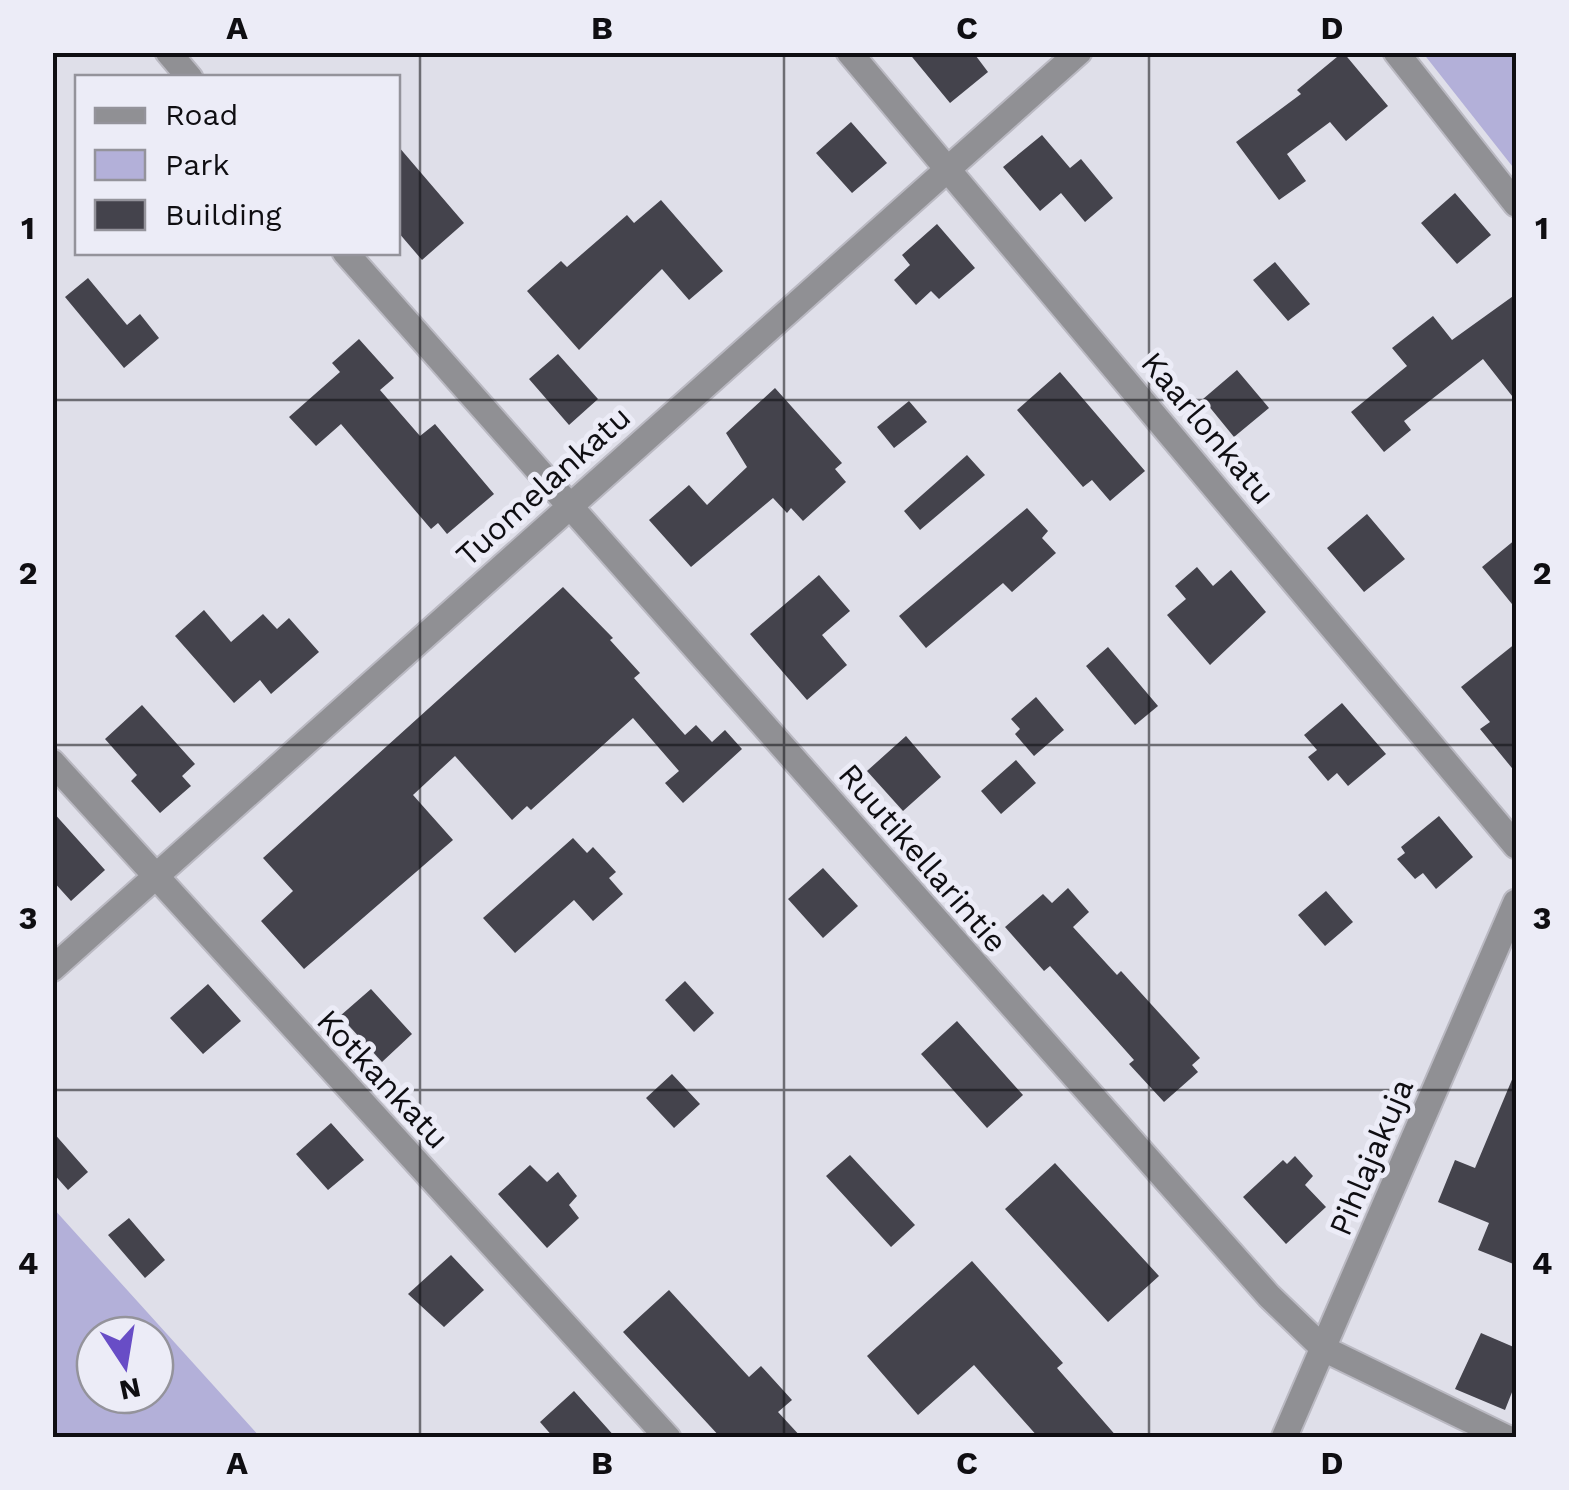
<svg xmlns="http://www.w3.org/2000/svg" width="1569" height="1490" font-family="'Work Sans',sans-serif">
	<style>
		.green { fill: #b3b0d9; fill-rule: evenodd }
		.building { fill: #44434c }
		.lines { fill: none; stroke-linecap: round; stroke-linejoin: round }
		.minor-casing { stroke: #bab9c2; stroke-width: 29 }
		.minor { stroke: #909094; stroke-width: 25 }
		.grid { fill: none; stroke: #0f0e12; stroke-width: 2.5; stroke-opacity: 0.55 }
		.labels { text-anchor: middle; stroke-width: 10; stroke-linejoin: round; paint-order: stroke }
		.street-label { font-size: 32px; fill: #0f0e12; stroke: #ececf7 }
		.neatline { fill: none; stroke: #0f0e12; stroke-width: 4 }
		.grid-label { font-size: 32px; text-anchor: middle; font-weight: bold; fill: #0f0e12 }
	</style>
	<rect width="100%" height="100%" fill="#dfdfe9"/>
	<path class="green" d="M 1423,53 L 1516,53 L 1516,171 Z
		M 53,1208 L 260,1437 L 53,1437 ZM 95,1335 L 155,1335 L 155,1395 L 95,1395 Z"/>
	<path class="building" d="M 908,52 L 973,52 L 988,72 L 950,103 Z
		M 1343,52 L 1388,106 L 1346,141 L 1330,122 L 1287,154 L 1306,181 L 1279,200 L 1236,142 L 1301,94 L 1297,90 Z
		M 851,122 L 887,163 L 852,193 L 816,153 Z
		M 1042,135 L 1070,168 L 1081,159 L 1113,198 L 1085,222 L 1061,193 L 1040,211 L 1003,167 Z
		M 398,146 L 464,223 L 422,260 L 398,232 Z
		M 1455,193 L 1491,235 L 1457,264 L 1421,223 Z
		M 661,200 L 723,271 L 689,300 L 662,269 L 579,350 L 527,291 L 561,261 L 567,267 L 627,215 L 634,223 Z
		M 937,224 L 975,268 L 939,299 L 931,291 L 916,305 L 894,280 L 910,265 L 902,255 Z
		M 1275,262 L 1310,304 L 1288,321 L 1253,280 Z
		M 88,278 L 127,325 L 140,314 L 159,338 L 124,368 L 65,297 Z
		M 1516,294 L 1516,401 L 1483,359 L 1404,421 L 1411,430 L 1384,452 L 1351,412 L 1407,366 L 1392,348 L 1433,316 L 1452,340 Z
		M 359,339 L 394,378 L 380,390 L 420,436 L 435,424 L 494,494 L 447,534 L 438,523 L 431,529 L 341,424 L 316,446 L 289,417 L 340,372 L 332,363 Z
		M 558,354 L 598,399 L 569,425 L 529,379 Z
		M 1237,370 L 1269,408 L 1234,437 L 1203,399 Z
		M 1060,372 L 1145,471 L 1110,501 L 1092,480 L 1083,487 L 1017,410 Z
		M 775,388 L 842,463 L 835,469 L 846,482 L 803,521 L 791,508 L 787,513 L 773,498 L 691,567 L 649,520 L 689,485 L 707,505 L 747,467 L 726,433 Z
		M 909,401 L 927,422 L 894,448 L 877,427 Z
		M 967,455 L 985,475 L 920,530 L 904,511 Z
		M 1027,508 L 1048,531 L 1042,538 L 1056,553 L 1012,592 L 1003,583 L 926,648 L 899,616 Z
		M 1367,514 L 1405,559 L 1364,592 L 1327,548 Z
		M 1516,539 L 1516,609 L 1482,567 Z
		M 1197,567 L 1213,586 L 1231,570 L 1266,612 L 1210,665 L 1167,615 L 1186,599 L 1175,586 Z
		M 819,575 L 850,611 L 822,635 L 847,665 L 807,700 L 750,634 Z
		M 563,587 L 613,638 L 610,640 L 640,673 L 634,678 L 685,735 L 696,725 L 712,742 L 725,730 L 742,749 L 683,803 L 665,783 L 679,771 L 633,718 L 531,810 L 527,806 L 512,820 L 455,756 L 413,795 L 453,840 L 304,969 L 261,921 L 293,891 L 263,858 Z
		M 204,610 L 231,642 L 263,614 L 277,629 L 289,618 L 319,652 L 271,694 L 260,680 L 234,703 L 175,636 Z
		M 1516,643 L 1516,773 L 1480,729 L 1490,722 L 1461,687 Z
		M 1108,647 L 1158,706 L 1135,725 L 1086,666 Z
		M 1036,697 L 1064,730 L 1034,756 L 1015,734 L 1020,729 L 1011,719 Z
		M 1342,703 L 1386,754 L 1348,786 L 1337,773 L 1328,781 L 1308,757 L 1317,750 L 1304,735 Z
		M 142,705 L 195,764 L 182,776 L 191,786 L 160,813 L 131,781 L 137,775 L 105,739 Z
		M 906,736 L 941,777 L 903,811 L 867,771 Z
		M 1016,760 L 1036,783 L 1001,814 L 981,791 Z
		M 52,811 L 105,870 L 71,901 L 52,880 Z
		M 1439,816 L 1473,857 L 1436,889 L 1423,873 L 1415,879 L 1397,859 L 1405,853 L 1401,847 Z
		M 573,838 L 587,853 L 593,847 L 616,872 L 609,878 L 623,894 L 593,921 L 574,900 L 515,953 L 483,918 Z
		M 823,868 L 858,906 L 823,938 L 788,899 Z
		M 1068,888 L 1089,912 L 1073,927 L 1117,975 L 1121,971 L 1200,1058 L 1192,1065 L 1198,1072 L 1164,1102 L 1129,1064 L 1134,1060 L 1050,966 L 1044,971 L 1005,927 L 1043,894 L 1052,903 Z
		M 1326,891 L 1353,922 L 1325,946 L 1298,915 Z
		M 685,981 L 714,1013 L 694,1032 L 665,1000 Z
		M 208,984 L 241,1021 L 203,1054 L 170,1018 Z
		M 371,989 L 412,1034 L 382,1062 L 340,1016 Z
		M 957,1021 L 1023,1095 L 987,1128 L 921,1054 Z
		M 1516,1070 L 1516,1265 L 1478,1250 L 1489,1223 L 1438,1202 L 1455,1160 L 1475,1168 Z
		M 672,1074 L 700,1104 L 674,1128 L 646,1098 Z
		M 331,1123 L 364,1160 L 328,1190 L 296,1154 Z
		M 52,1131 L 88,1172 L 68,1190 L 52,1172 Z
		M 850,1155 L 915,1225 L 891,1247 L 826,1176 Z
		M 1295,1156 L 1313,1176 L 1305,1185 L 1326,1207 L 1286,1244 L 1243,1197 L 1283,1160 L 1287,1164 Z
		M 1055,1163 L 1159,1276 L 1108,1322 L 1005,1209 Z
		M 530,1165 L 547,1182 L 558,1172 L 577,1196 L 569,1205 L 579,1218 L 547,1248 L 498,1194 Z
		M 129,1218 L 165,1260 L 145,1278 L 108,1235 Z
		M 451,1255 L 484,1290 L 444,1327 L 408,1294 Z
		M 972,1261 L 1063,1363 L 1057,1368 L 1118,1438 L 1039,1438 L 974,1365 L 918,1415 L 867,1356 Z
		M 669,1290 L 749,1377 L 761,1366 L 792,1400 L 778,1412 L 802,1438 L 721,1438 L 623,1332 Z
		M 1481,1333 L 1516,1348 L 1516,1382 L 1505,1410 L 1455,1389 Z
		M 574,1391 L 616,1438 L 554,1438 L 540,1422 Z"/>
	<g class="lines">
		<g class="minor-casing">
			<path id="minor" d="M 168,52 L 190,78
				M 849,52 L 1516,846
				M 1396,52 L 1516,204
				M 345,252 L 1269,1296 L 1324,1349 L 1507,1438
				M 52,762 L 668,1438
				M 52,969 L 1079,52
				M 1284,1438 L 1516,902"/>
		</g>
		<use href="#minor" class="minor"/>
	</g>
	<path class="grid" d="M 420,52 L 420,1438M 784,52 L 784,1438M 1149,52 L 1149,1438M 52,400 L 1516,400M 52,745 L 1516,745M 52,1090 L 1516,1090"/>
	<g class="labels">
		<g class="street-label">
			<text transform="translate(1208 428) rotate(50)" y="11">Kaarlonkatu</text>
			<text transform="translate(543 486) rotate(-42)" y="11">Tuomelankatu</text>
			<text transform="translate(923 858) rotate(49)" y="11">Ruutikellarintie</text>
			<text transform="translate(383 1079) rotate(47)" y="11">Kotkankatu</text>
			<text transform="translate(1371 1157) rotate(-67)" y="11">Pihlajakuja</text>
		</g>
	</g>
	<rect width="1569" height="1490" fill="none" stroke="#ececf7" stroke-width="110"/>
	<rect x="75" y="75" width="325" height="180" fill="#ececf7" stroke="#94939b" stroke-width="2.5"/>
	<rect x="95" y="108" width="50" height="15" fill="#909094" stroke="#94939b" stroke-width="2.5"/>
	<text x="165" y="125" font-size="30" fill="#0f0e12">Road</text>
	<rect x="95" y="150" width="50" height="30" fill="#b3b0d9" stroke="#94939b" stroke-width="2.5"/>
	<text x="165" y="175" font-size="30" fill="#0f0e12">Park</text>
	<rect x="95" y="200" width="50" height="30" fill="#44434c" stroke="#94939b" stroke-width="2.5"/>
	<text x="165" y="225" font-size="30" fill="#0f0e12">Building</text>
	<g transform="translate(125 1365) rotate(168)"><circle r="48" fill="#ececf7" stroke="#94939b" stroke-width="2.5"/>
	<path d="M0-8L18 38L0 25L-18 38Z" fill="#684dc6"/>
	<text y="-15" font-size="28" font-weight="bold" text-anchor="middle" fill="#0f0e12">N</text>
	</g>
	<rect x="55" y="55" width="1459" height="1380" class="neatline"/>
	<g class="grid-label">
		<text x="237" y="39">A</text>
		<text x="602" y="39">B</text>
		<text x="967" y="39">C</text>
		<text x="1332" y="39">D</text>
		<text x="28" y="239">1</text>
		<text x="1542" y="239">1</text>
		<text x="28" y="584">2</text>
		<text x="1542" y="584">2</text>
		<text x="28" y="929">3</text>
		<text x="1542" y="929">3</text>
		<text x="28" y="1274">4</text>
		<text x="1542" y="1274">4</text>
		<text x="237" y="1474">A</text>
		<text x="602" y="1474">B</text>
		<text x="967" y="1474">C</text>
		<text x="1332" y="1474">D</text>
	</g>
</svg>
